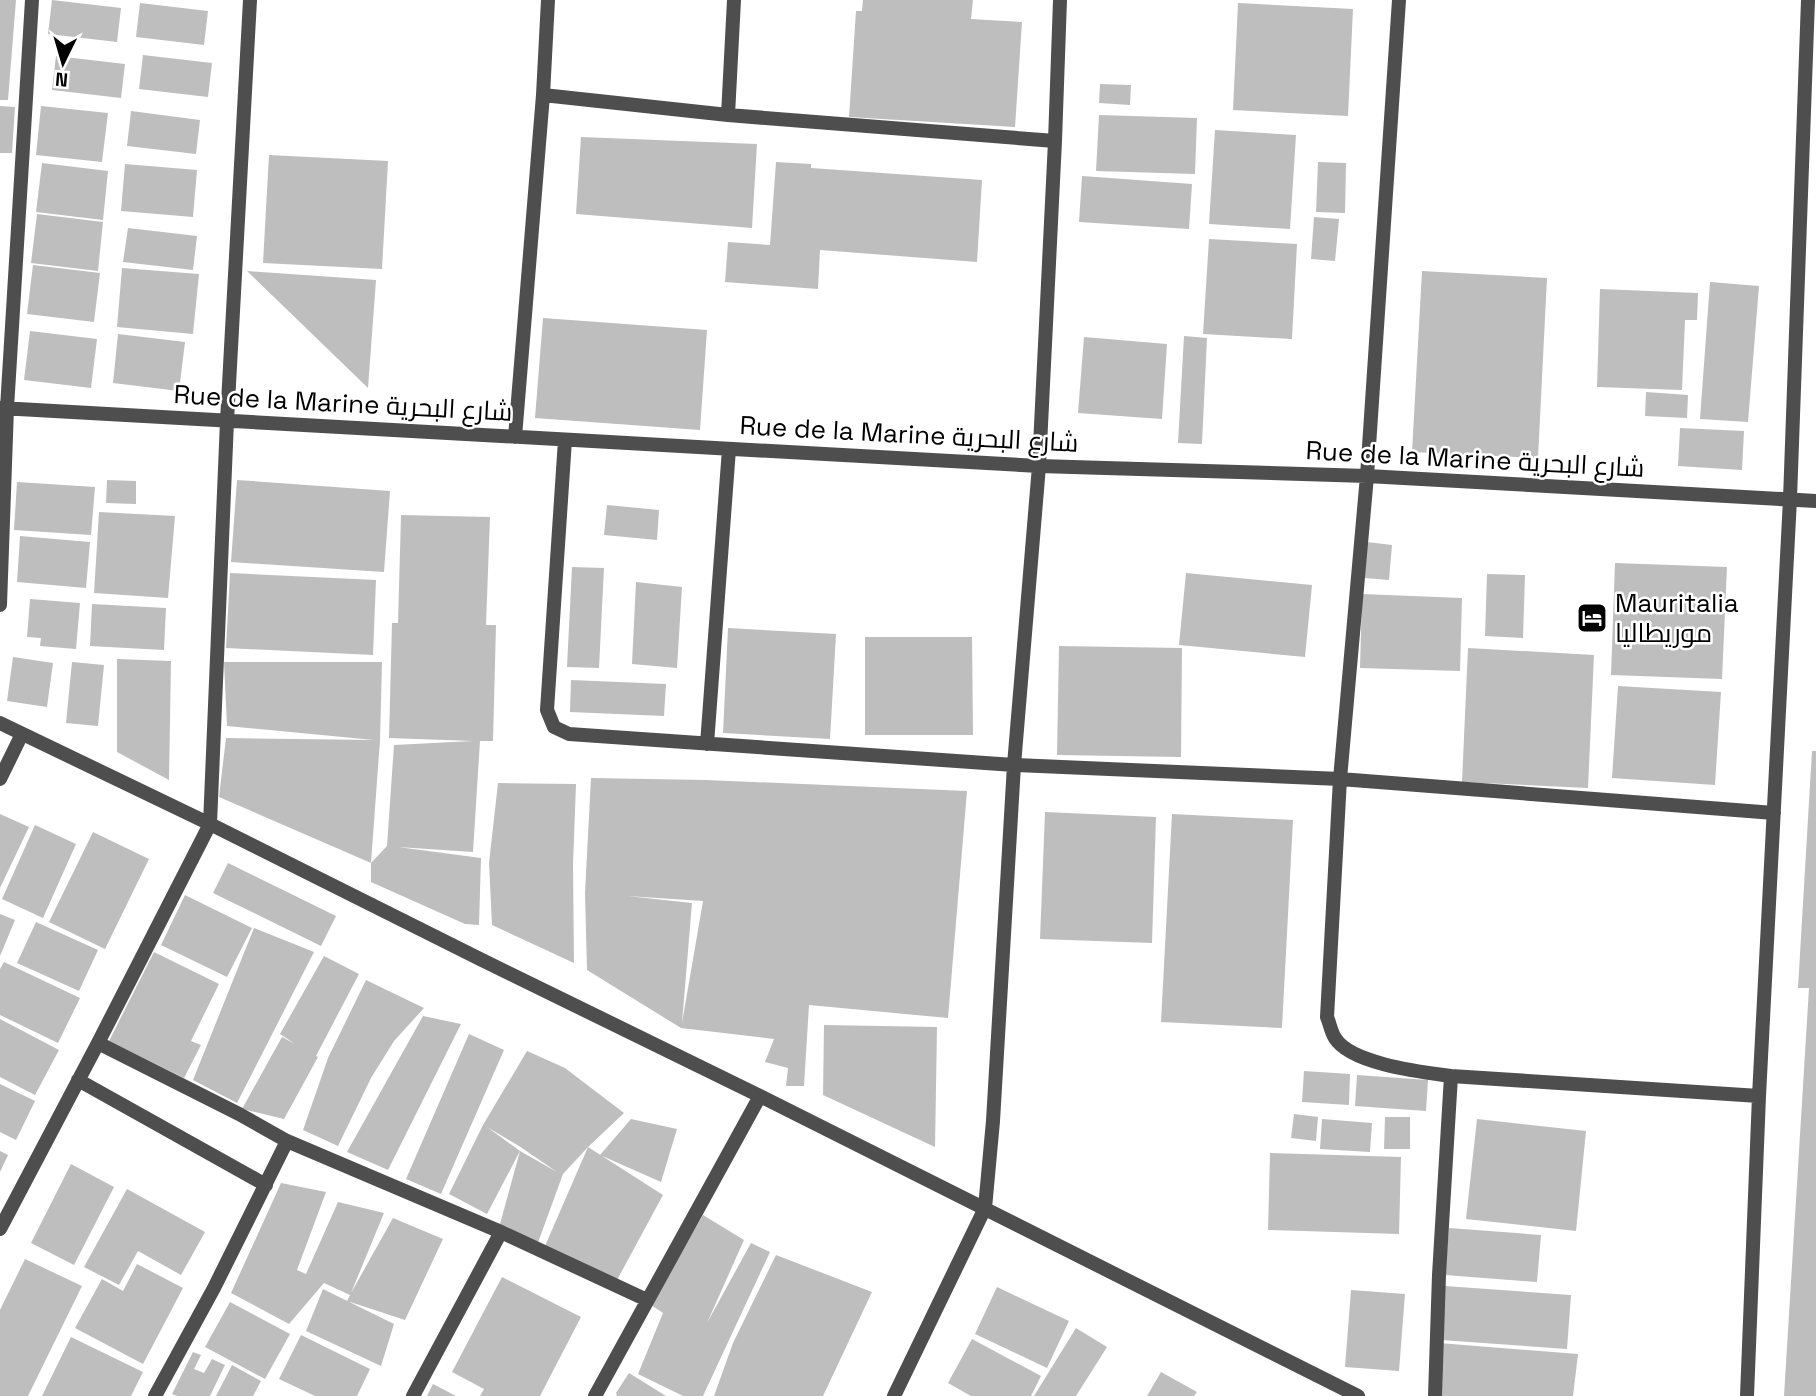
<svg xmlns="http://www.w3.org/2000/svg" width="1816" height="1396" font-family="'Space Grotesk',Cairo,sans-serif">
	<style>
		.building { fill: #bebebe; fill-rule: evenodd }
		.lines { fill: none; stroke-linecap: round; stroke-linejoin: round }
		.minor { stroke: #4e4e4e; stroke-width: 14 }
		.labels { text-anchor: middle; stroke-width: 5; stroke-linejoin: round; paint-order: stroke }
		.street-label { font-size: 26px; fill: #000; stroke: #fff }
		.poi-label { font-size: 26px; fill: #000; stroke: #fff; text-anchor: start }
	</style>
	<rect width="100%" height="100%" fill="#fff"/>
	<path class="building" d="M 0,0 L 16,0 L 8,100 L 0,100 Z
		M 52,0 L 121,8 L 117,42 L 48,34 Z
		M 863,0 L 973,0 L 971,19 L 1022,22 L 1015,127 L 849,117 L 856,11 L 862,11 Z
		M 140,3 L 208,11 L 204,45 L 136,37 Z
		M 1238,3 L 1353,9 L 1348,116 L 1233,110 Z
		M 143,55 L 212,63 L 208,97 L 139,89 Z
		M 56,56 L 125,64 L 121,98 L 52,90 Z
		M 1100,84 L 1131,85 L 1130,105 L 1099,103 Z
		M 0,106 L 15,107 L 12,153 L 0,153 Z
		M 41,106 L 108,113 L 102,162 L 36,155 Z
		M 131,111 L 200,120 L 196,154 L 127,146 Z
		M 1099,115 L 1197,118 L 1195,174 L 1096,171 Z
		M 1215,130 L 1296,135 L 1290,229 L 1209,224 Z
		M 581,137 L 757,144 L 752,228 L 576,214 Z
		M 269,155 L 388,161 L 382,269 L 263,263 Z
		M 776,162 L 811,164 L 811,168 L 982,180 L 977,262 L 820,250 L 818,289 L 725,282 L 728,242 L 770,245 Z
		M 1318,162 L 1346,163 L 1345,213 L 1316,212 Z
		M 42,163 L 108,171 L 103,220 L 36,212 Z
		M 125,164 L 197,170 L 193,217 L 121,211 Z
		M 1082,176 L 1192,184 L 1189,229 L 1079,222 Z
		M 37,214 L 103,222 L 98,271 L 31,263 Z
		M 1314,217 L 1339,219 L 1335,261 L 1311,259 Z
		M 128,228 L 197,236 L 193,270 L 123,262 Z
		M 1209,239 L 1297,244 L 1292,339 L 1203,334 Z
		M 33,265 L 100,273 L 94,322 L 27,314 Z
		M 122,268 L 199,274 L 193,334 L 117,327 Z
		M 247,271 L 376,280 L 368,388 Z
		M 1422,271 L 1547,278 L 1538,458 L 1412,452 Z
		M 1710,282 L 1759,286 L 1748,422 L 1700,419 Z
		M 1600,289 L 1698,293 L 1697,320 L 1685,320 L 1682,390 L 1597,387 Z
		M 543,318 L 707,330 L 700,430 L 535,418 Z
		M 30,331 L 97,339 L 91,388 L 24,380 Z
		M 118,334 L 185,342 L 179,391 L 113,383 Z
		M 1184,336 L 1207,338 L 1202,444 L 1178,443 Z
		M 1084,337 L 1167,344 L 1162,419 L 1078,413 Z
		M 1646,392 L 1688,395 L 1687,418 L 1645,416 Z
		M 1680,428 L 1744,431 L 1742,470 L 1678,466 Z
		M 107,480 L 136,481 L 136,504 L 106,503 Z
		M 237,480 L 390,491 L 384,572 L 231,562 Z
		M 17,482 L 95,487 L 91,535 L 14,530 Z
		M 607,505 L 659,510 L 657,540 L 604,535 Z
		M 99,512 L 175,516 L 168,598 L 94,593 Z
		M 401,515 L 490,517 L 486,625 L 496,625 L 493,741 L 480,741 L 473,852 L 398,847 L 481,858 L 479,925 L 465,924 L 371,882 L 371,863 L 387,846 L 394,745 L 473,741 L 389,738 L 392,623 L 398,623 Z
		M 20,536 L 90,542 L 86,588 L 17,582 Z
		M 1367,542 L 1392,545 L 1389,580 L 1364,578 Z
		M 1615,563 L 1727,567 L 1722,679 L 1611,675 Z
		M 572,567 L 604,568 L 599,668 L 567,667 Z
		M 230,573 L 376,580 L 373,655 L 226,648 Z
		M 1186,573 L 1312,585 L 1305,657 L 1179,645 Z
		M 1487,574 L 1525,575 L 1523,638 L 1485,636 Z
		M 636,582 L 682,587 L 677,668 L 632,664 Z
		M 1362,594 L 1462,598 L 1460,671 L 1360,668 Z
		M 30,599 L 80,603 L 76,649 L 40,646 L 41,638 L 27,637 Z
		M 92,604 L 166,608 L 164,650 L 90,646 Z
		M 728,628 L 836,634 L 830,739 L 723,733 Z
		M 865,637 L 972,637 L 973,735 L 865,735 Z
		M 1059,646 L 1182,648 L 1181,757 L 1057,755 Z
		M 1468,648 L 1594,655 L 1588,788 L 1462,782 Z
		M 13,657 L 53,663 L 47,707 L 7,701 Z
		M 117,659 L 171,661 L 169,780 L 117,752 Z
		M 72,662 L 104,665 L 98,726 L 66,723 Z
		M 224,662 L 382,662 L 380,740 L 371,863 L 219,797 L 226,738 L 374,740 L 227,726 Z
		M 571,680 L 666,684 L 664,716 L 570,712 Z
		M 1618,686 L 1721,692 L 1715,785 L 1612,778 Z
		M 1812,751 L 1816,751 L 1816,1396 L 1784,1396 L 1809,988 L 1798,988 Z
		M 591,778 L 706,780 L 967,791 L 948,1018 L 809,1005 L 804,1086 L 786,1086 L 788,1068 L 765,1062 L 774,1039 L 681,1028 L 587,970 L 585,893 ZM 627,896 L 703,901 L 682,1023 L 692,903 Z
		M 498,783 L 576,784 L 573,865 L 574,963 L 492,925 L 489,863 Z
		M 1045,812 L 1156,817 L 1152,943 L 1040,939 Z
		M 0,814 L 29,827 L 0,888 Z
		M 1172,814 L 1293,820 L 1282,1028 L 1161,1022 Z
		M 35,825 L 76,844 L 43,918 L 2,899 Z
		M 93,832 L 149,859 L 105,949 L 49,922 Z
		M 228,863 L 336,916 L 321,946 L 213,893 Z
		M 185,895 L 252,928 L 227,977 L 161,945 Z
		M 0,914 L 15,920 L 0,956 Z
		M 36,922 L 98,950 L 79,991 L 17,963 Z
		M 254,928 L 314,952 L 237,1103 L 193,1080 Z
		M 154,952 L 219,984 L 191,1041 L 201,1045 L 184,1078 L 109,1041 Z
		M 324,956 L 359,974 L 316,1056 L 318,1057 L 284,1119 L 242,1109 L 282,1037 L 295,1044 L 280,1034 Z
		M 4,962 L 80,998 L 58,1043 L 0,1015 L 0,969 Z
		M 366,980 L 424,1008 L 394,1041 L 371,1078 L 338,1146 L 303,1130 L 328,1058 Z
		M 423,1016 L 461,1024 L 388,1170 L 347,1152 Z
		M 0,1019 L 59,1050 L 35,1095 L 0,1077 Z
		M 824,1025 L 937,1027 L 935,1147 L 823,1095 Z
		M 469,1034 L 504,1050 L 441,1194 L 406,1179 Z
		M 527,1051 L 565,1068 L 624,1113 L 588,1147 L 663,1195 L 617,1280 L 545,1246 L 588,1147 L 563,1174 L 536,1248 L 500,1224 L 520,1151 L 487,1214 L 449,1194 L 483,1125 ZM 487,1127 L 519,1146 L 557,1172 L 520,1151 Z
		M 1304,1071 L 1350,1074 L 1349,1105 L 1302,1102 Z
		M 1357,1075 L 1428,1080 L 1426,1111 L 1355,1106 Z
		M 0,1084 L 35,1101 L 16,1140 L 0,1132 Z
		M 1294,1114 L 1318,1117 L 1316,1141 L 1291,1138 Z
		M 1385,1117 L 1410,1117 L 1410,1149 L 1384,1149 Z
		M 631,1119 L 677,1129 L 661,1182 L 600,1155 Z
		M 1322,1119 L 1372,1123 L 1370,1152 L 1320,1149 Z
		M 1477,1119 L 1586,1131 L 1576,1231 L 1466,1219 Z
		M 0,1151 L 8,1155 L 0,1172 Z
		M 1270,1153 L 1401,1157 L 1399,1234 L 1268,1230 Z
		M 71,1164 L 114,1187 L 74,1265 L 31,1243 Z
		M 281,1183 L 326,1192 L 297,1270 L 306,1274 L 338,1202 L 384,1213 L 351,1293 L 393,1218 L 443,1239 L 405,1320 L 347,1301 L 350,1295 L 324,1283 L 289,1324 L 231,1293 Z
		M 127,1189 L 205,1232 L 181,1275 L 138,1251 L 119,1285 L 84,1267 Z
		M 703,1215 L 744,1240 L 707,1323 L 751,1243 L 770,1252 L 703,1396 L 683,1396 L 638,1374 L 663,1313 L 651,1305 Z
		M 1449,1228 L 1541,1235 L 1537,1282 L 1445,1275 Z
		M 776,1255 L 872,1292 L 823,1396 L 714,1396 L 733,1343 Z
		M 25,1259 L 82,1286 L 28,1396 L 0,1396 L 0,1310 Z
		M 137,1264 L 183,1288 L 143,1364 L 75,1328 L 102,1279 L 123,1291 Z
		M 502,1277 L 581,1317 L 540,1396 L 480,1396 L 484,1389 L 452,1372 Z
		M 1445,1286 L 1571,1295 L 1567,1349 L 1441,1340 Z
		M 997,1287 L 1069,1321 L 1047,1368 L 975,1334 Z
		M 323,1289 L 394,1324 L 381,1366 L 306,1331 Z
		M 1351,1290 L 1405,1294 L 1399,1371 L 1345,1367 Z
		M 230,1302 L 290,1334 L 265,1379 L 205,1347 Z
		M 1076,1328 L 1107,1347 L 1076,1396 L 1034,1396 Z
		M 301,1335 L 370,1369 L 357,1396 L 315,1396 L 279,1379 Z
		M 71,1337 L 143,1372 L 131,1396 L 42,1396 Z
		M 972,1339 L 1041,1376 L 1031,1396 L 971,1396 L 948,1383 Z
		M 1439,1343 L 1578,1354 L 1573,1396 L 1437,1396 Z
		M 193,1352 L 201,1355 L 194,1369 L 204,1373 L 212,1359 L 225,1365 L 210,1396 L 177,1396 L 172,1394 Z
		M 232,1365 L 261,1381 L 253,1396 L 216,1396 Z
		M 1161,1372 L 1197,1392 L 1194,1396 L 1147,1396 Z
		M 629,1373 L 666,1396 L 617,1396 L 616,1393 Z
		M 433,1384 L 456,1396 L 427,1396 Z"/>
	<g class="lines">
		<path class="minor" d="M 1399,0 L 1367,476 L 1340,779 L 1327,1017 C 1330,1024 1331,1032 1335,1038 C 1351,1064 1422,1072 1451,1076 L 1759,1096
			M 543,95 L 728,115 L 1055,141
			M 728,115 L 734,0
			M 0,408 L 1039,466 L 1367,476 L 1816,501
			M 515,437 L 543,95 L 548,0
			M 565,440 L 547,710 L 554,727 L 569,734 L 1014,765 L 1340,779 L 1774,813
			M 0,605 L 7,408 L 32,0
			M 0,723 L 210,824 L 480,959 L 760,1096 L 1358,1396
			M 707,744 L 729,449
			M 0,779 L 22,734
			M 98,1043 L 239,1114 L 287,1141 L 501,1232 L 647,1300
			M 78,1080 L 266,1185
			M 0,1229 L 98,1043 L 210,824 L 227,421 L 250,0
			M 155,1396 L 214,1288 L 287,1141
			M 413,1396 L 501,1232
			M 595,1396 L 760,1096
			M 894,1396 L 985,1208 L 993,1121 L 1014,765 L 1039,466 L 1055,141 L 1060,0
			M 1435,1396 L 1439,1275 L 1451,1076
			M 1747,1396 L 1759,1096 L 1790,499 L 1808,0"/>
	</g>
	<defs>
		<g id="hotel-square" transform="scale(1.575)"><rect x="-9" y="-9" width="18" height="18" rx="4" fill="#000" stroke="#fff"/><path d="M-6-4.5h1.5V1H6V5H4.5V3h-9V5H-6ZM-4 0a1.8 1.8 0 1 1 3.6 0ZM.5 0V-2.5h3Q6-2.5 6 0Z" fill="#fff"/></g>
	</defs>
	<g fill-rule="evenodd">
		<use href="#hotel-square" x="1592" y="618"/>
	</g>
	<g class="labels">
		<g class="street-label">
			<text transform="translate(343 403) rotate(3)" y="9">Rue de la Marine شارع البحرية</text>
			<text transform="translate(909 434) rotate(3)" y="9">Rue de la Marine شارع البحرية</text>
			<text transform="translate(1475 459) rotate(3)" y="9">Rue de la Marine شارع البحرية</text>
		</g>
		<g class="poi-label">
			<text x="1615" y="612">Mauritalia<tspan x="1615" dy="30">موريطاليا</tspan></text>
		</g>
	</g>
	<g transform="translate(63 63) rotate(185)" stroke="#ffffff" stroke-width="5" paint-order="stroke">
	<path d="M0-5L12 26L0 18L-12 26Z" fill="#000000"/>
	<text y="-10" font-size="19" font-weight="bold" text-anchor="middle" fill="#000000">N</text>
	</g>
</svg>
